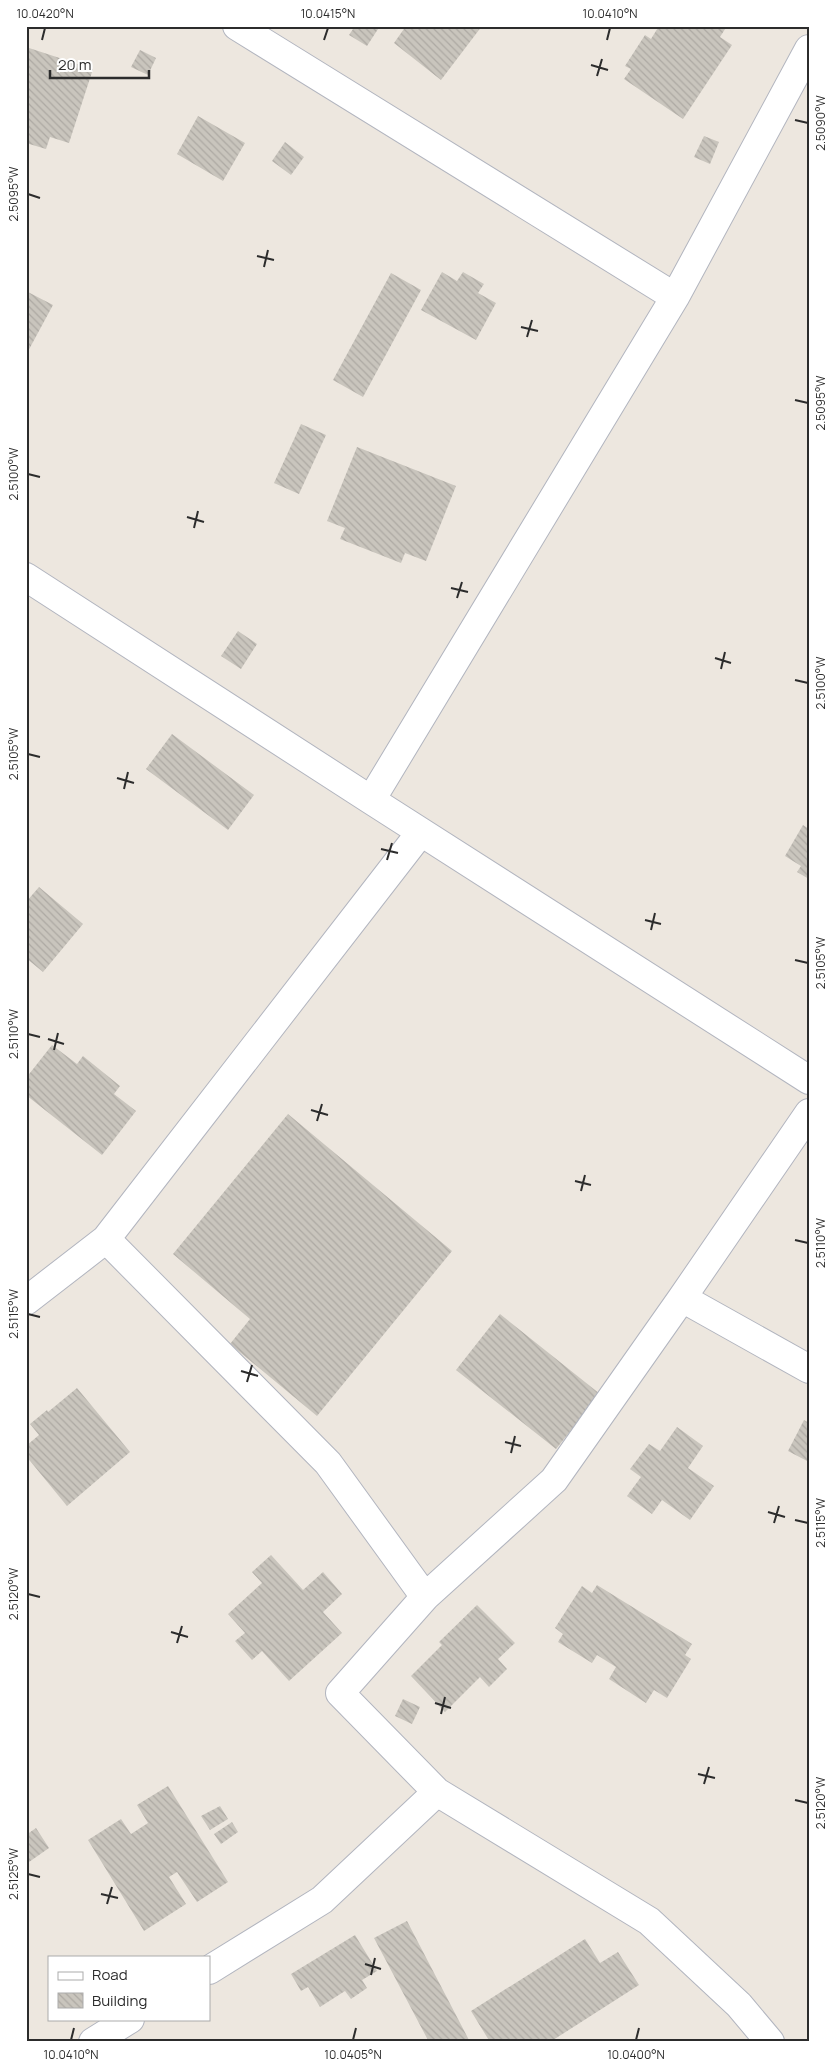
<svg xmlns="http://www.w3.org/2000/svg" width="835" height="2068" font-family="Manrope,sans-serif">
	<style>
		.building { fill: url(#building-back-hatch) }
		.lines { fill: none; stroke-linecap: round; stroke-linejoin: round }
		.street-casing { stroke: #b2b5bf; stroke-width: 30 }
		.street { stroke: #fff; stroke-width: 28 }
		.ticks { fill: none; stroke: #2c2c2c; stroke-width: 2 }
		.neatline { fill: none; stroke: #2c2c2c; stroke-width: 2 }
		.ticks-label { font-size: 12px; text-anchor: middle; fill: #2c2c2c }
	</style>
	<defs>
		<pattern id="building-back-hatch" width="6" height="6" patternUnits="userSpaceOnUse" patternTransform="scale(1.25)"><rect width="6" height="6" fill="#c9c5bd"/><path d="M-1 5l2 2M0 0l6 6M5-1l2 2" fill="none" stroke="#ada9a3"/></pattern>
	</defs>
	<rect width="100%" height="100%" fill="#ede7df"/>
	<path class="building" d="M 355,26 L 380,26 L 367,46 L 349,35 Z
		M 406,26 L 482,26 L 441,80 L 394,43 Z
		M 659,26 L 727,26 L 720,37 L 732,45 L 683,119 L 624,79 L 631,69 L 625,66 L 645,35 L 651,39 Z
		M 26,47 L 93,69 L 69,143 L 50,137 L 46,149 L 26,143 Z
		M 140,50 L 156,58 L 148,75 L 131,67 Z
		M 198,116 L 245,143 L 223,181 L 177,154 Z
		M 704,136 L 719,142 L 710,164 L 694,157 Z
		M 285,142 L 304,157 L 291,175 L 272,161 Z
		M 442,272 L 457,281 L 463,272 L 484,284 L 478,293 L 496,303 L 476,340 L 421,310 Z
		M 391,273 L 421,290 L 363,397 L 333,380 Z
		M 26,291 L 53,305 L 26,355 Z
		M 301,424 L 326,435 L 299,494 L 274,483 Z
		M 357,447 L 456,486 L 426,561 L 405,553 L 401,563 L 340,539 L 345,528 L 327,521 Z
		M 238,631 L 257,644 L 241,669 L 221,656 Z
		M 172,734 L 254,795 L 228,830 L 146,769 Z
		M 803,825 L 809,829 L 809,879 L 797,872 L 801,866 L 785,856 Z
		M 39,887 L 83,924 L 43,972 L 26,958 L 26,902 Z
		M 52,1045 L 77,1064 L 83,1056 L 120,1086 L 114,1094 L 136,1111 L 102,1155 L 26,1095 L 26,1078 Z
		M 288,1114 L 452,1251 L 317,1416 L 230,1344 L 250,1319 L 173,1254 Z
		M 500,1314 L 600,1394 L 556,1449 L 456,1370 Z
		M 77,1388 L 130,1452 L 67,1506 L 26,1456 L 26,1446 L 39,1435 L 30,1424 L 47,1410 L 48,1412 Z
		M 804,1420 L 809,1423 L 809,1462 L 788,1451 Z
		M 677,1427 L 703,1446 L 688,1468 L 714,1486 L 690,1520 L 662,1500 L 652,1514 L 627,1496 L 641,1477 L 630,1469 L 649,1444 L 660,1451 Z
		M 271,1555 L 303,1590 L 323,1572 L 342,1594 L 323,1612 L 342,1633 L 289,1681 L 262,1651 L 252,1660 L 235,1641 L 245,1633 L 228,1614 L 262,1583 L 252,1572 Z
		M 597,1585 L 692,1644 L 685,1655 L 691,1659 L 667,1698 L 654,1690 L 646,1703 L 609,1679 L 616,1667 L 597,1655 L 592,1663 L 558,1642 L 563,1634 L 555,1628 L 582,1586 L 592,1593 Z
		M 477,1605 L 515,1643 L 498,1659 L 507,1669 L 489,1687 L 480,1677 L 445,1712 L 411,1676 L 442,1645 L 439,1642 Z
		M 403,1699 L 420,1707 L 412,1724 L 395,1716 Z
		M 168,1786 L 228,1882 L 197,1902 L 177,1872 L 169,1877 L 186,1904 L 144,1931 L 88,1840 L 121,1819 L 131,1834 L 148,1823 L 137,1805 Z
		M 220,1806 L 228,1819 L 210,1830 L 201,1816 Z
		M 232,1822 L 238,1832 L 221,1844 L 214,1834 Z
		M 36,1828 L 49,1848 L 29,1862 L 26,1858 L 26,1835 Z
		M 407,1921 L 470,2042 L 429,2042 L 374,1938 Z
		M 355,1935 L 377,1971 L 362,1980 L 367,1988 L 351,1999 L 345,1991 L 320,2007 L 308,1987 L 301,1991 L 291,1974 Z
		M 585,1939 L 600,1963 L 618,1952 L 639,1985 L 550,2042 L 506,2042 L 505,2039 L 500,2042 L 490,2042 L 471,2011 Z"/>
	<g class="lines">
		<g class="street-casing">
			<path id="street" d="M 237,26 L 675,297
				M 26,577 L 371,800 L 809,1080
				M 371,800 L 675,297 L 809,49
				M 106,1239 L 328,1463 L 425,1597
				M 682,1298 L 809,1369
				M 26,1301 L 106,1239 L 421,832
				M 209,1970 L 322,1900 L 437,1792
				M 93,2042 L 130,2019
				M 770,2042 L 739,2005 L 649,1921 L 437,1792 L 340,1693 L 425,1597 L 554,1480 L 682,1298 L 809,1113"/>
		</g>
		<use href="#street" class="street"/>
	</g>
	<path class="ticks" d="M 42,40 L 45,28M 324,40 L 328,28M 607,40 L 610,28M 591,65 L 608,70M 597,76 L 602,59M 795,120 L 808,123M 28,194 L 40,198M 257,256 L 274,260M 264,267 L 268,250M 521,327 L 538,331M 527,337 L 532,320M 795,400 L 808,403M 28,474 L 40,477M 187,517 L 204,522M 194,528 L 198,511M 451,588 L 468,592M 457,598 L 462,582M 715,658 L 731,663M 721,669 L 725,652M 795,680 L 808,683M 28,754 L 40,757M 117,778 L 134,783M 124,789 L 128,772M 381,849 L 398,853M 387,860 L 392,843M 645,920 L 661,924M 651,930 L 655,913M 795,960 L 808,963M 28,1034 L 40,1037M 48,1039 L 64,1044M 54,1050 L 58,1033M 311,1110 L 328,1115M 317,1121 L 322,1104M 575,1181 L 591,1185M 581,1191 L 585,1175M 795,1240 L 808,1243M 28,1314 L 40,1317M 241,1371 L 258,1376M 247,1382 L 252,1365M 505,1442 L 521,1446M 511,1453 L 515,1436M 768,1512 L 785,1517M 795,1520 L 808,1523M 774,1523 L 779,1506M 28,1594 L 40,1597M 171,1632 L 188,1637M 177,1643 L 182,1626M 435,1703 L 451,1708M 441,1714 L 445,1697M 698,1774 L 715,1778M 704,1784 L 709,1767M 795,1800 L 808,1803M 28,1874 L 40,1877M 101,1894 L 118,1898M 107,1904 L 112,1887M 365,1964 L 381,1969M 371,1975 L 375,1958M 71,2040 L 74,2028M 353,2040 L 356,2028M 636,2040 L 639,2028"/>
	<rect width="835" height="2068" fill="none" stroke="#ffffff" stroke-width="55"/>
	<rect x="48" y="1956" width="162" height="65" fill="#ffffff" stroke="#ababab"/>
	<rect x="58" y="1972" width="25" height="8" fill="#ffffff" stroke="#ababab"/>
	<text x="92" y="1980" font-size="15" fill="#2c2c2c">Road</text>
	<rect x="58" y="1993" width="25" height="15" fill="url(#building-back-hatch)" stroke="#ababab"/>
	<text x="92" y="2006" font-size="15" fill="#2c2c2c">Building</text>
	<path d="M50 70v8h99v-8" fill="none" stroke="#2c2c2c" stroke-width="2.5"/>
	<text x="58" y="70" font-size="15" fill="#2c2c2c" stroke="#ffffff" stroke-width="4" paint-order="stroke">20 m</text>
	<rect x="28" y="28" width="780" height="2012" class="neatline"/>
	<g class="ticks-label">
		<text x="45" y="18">10.0420°N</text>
		<text x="328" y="18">10.0415°N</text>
		<text x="610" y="18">10.0410°N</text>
		<text transform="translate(821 123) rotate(-90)" y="4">2.5090°W</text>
		<text transform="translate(14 194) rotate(-90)" y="4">2.5095°W</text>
		<text transform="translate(821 403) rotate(-90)" y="4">2.5095°W</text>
		<text transform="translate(14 474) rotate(-90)" y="4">2.5100°W</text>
		<text transform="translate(821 683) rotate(-90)" y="4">2.5100°W</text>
		<text transform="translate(14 754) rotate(-90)" y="4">2.5105°W</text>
		<text transform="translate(821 963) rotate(-90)" y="4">2.5105°W</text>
		<text transform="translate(14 1034) rotate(-90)" y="4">2.5110°W</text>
		<text transform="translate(821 1243) rotate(-90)" y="4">2.5110°W</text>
		<text transform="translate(14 1314) rotate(-90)" y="4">2.5115°W</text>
		<text transform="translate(821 1523) rotate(-90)" y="4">2.5115°W</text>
		<text transform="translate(14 1594) rotate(-90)" y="4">2.5120°W</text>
		<text transform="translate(821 1803) rotate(-90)" y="4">2.5120°W</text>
		<text transform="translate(14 1874) rotate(-90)" y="4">2.5125°W</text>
		<text x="71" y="2059">10.0410°N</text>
		<text x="353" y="2059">10.0405°N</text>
		<text x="636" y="2059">10.0400°N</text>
	</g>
</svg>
